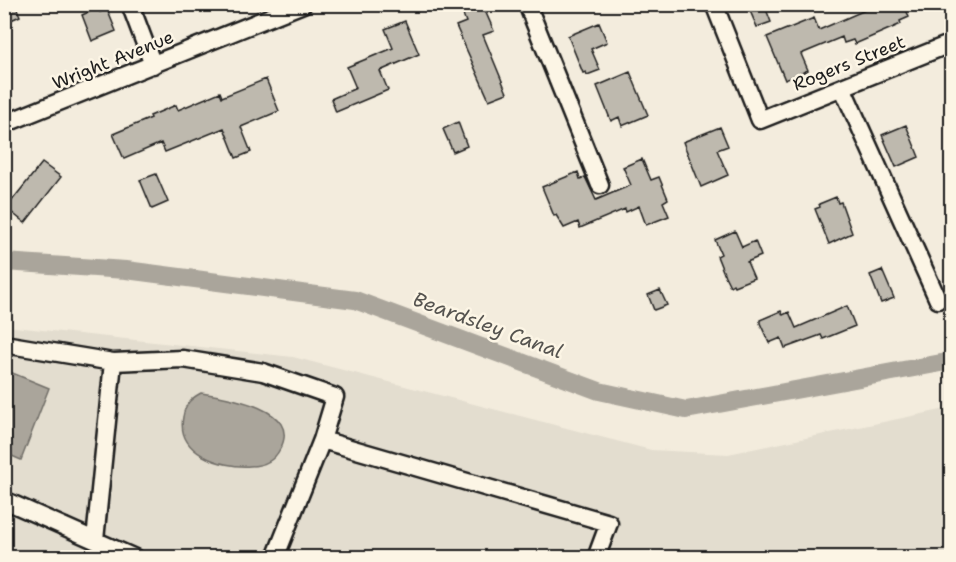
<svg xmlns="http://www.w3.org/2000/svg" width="956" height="562" font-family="'Shantell Sans',sans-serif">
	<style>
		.built { fill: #e3ddcf }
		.water { fill: #aaa59b; stroke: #716e68; stroke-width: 1.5 }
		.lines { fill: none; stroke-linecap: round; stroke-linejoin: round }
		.canal { stroke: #aaa59b; stroke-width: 18 }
		.building { fill: #beb9ae; stroke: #1c1c1c; stroke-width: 1.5 }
		.minor-casing { stroke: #1c1c1c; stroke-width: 21 }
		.minor { stroke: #fcf5e5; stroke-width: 16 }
		.labels { text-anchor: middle; stroke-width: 5; stroke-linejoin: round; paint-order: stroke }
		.street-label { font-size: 18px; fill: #1c1c1c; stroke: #fcf5e5 }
		.water-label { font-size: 20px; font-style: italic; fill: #55534f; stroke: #fcf5e5 }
	</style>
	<rect width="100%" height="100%" fill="#f3ecdd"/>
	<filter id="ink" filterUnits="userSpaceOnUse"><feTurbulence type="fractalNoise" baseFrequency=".0167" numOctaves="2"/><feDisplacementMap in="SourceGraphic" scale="12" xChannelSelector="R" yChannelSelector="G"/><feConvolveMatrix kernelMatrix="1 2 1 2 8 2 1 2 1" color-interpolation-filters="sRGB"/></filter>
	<g filter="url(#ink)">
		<path class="built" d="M 5,326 L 293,357 L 651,450 L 728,454 L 951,408 L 951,557 L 5,558 Z"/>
		<path class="water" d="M 5,370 L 49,388 L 21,460 L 5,453 Z
			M 201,393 C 227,397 303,409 280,449 C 274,461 263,466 250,466 C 221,468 176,453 183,417 C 185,404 190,399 201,393 Z"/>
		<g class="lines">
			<path class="canal" d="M 4,262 L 126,270 L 355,300 L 599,391 L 686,410 L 952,361"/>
		</g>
		<path class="building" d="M 4,4 L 15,4 L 20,16 L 4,23 Z
			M 459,4 L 482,4 L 494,31 L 483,35 L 507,93 L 489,100 L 456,26 L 466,22 Z
			M 747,4 L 764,4 L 771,22 L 757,27 Z
			M 879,4 L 904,4 L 909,17 L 900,21 L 901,24 L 855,44 L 853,40 L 844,43 L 842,37 L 801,54 L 808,70 L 785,80 L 767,37 L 814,18 L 819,30 Z
			M 98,8 L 100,12 L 107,9 L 116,31 L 92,41 L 82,15 Z
			M 405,21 L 419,54 L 380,71 L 388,90 L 336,112 L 331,99 L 356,88 L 347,67 L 393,48 L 385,29 Z
			M 599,23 L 607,42 L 591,49 L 600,70 L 587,75 L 586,72 L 583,73 L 568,36 Z
			M 630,72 L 648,115 L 622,126 L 619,117 L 611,121 L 597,86 Z
			M 266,79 L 279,111 L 241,127 L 251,152 L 236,158 L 224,128 L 165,152 L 161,143 L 124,159 L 113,134 L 151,118 L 150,116 L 176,105 L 178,110 L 220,92 L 222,97 Z
			M 458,122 L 467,146 L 453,152 L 443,129 Z
			M 906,125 L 919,157 L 896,167 L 882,135 Z
			M 720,127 L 728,146 L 717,150 L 728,175 L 701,187 L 683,142 Z
			M 642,159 L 651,180 L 659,177 L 668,199 L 663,202 L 669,216 L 646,225 L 639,206 L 626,212 L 625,209 L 580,228 L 578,222 L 564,228 L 556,215 L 554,216 L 542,187 L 578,172 L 580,179 L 585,177 L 596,200 L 631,185 L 623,167 Z
			M 42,163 L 61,177 L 25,223 L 6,208 Z
			M 156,174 L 168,202 L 152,209 L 140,180 Z
			M 836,197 L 838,203 L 841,202 L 852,233 L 829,244 L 815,209 L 820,207 L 819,204 Z
			M 735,231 L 742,247 L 755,241 L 761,256 L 747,262 L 754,278 L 734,286 L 733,284 L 730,286 L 725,276 L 717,256 L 721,254 L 715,240 Z
			M 882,270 L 894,298 L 881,303 L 870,275 Z
			M 660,290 L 667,305 L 654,310 L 648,295 Z
			M 847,306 L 855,326 L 823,339 L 821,335 L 785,348 L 781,338 L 769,343 L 760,323 L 760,320 L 781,311 L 783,315 L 789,312 L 796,328 Z"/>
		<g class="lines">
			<g class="minor-casing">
				<path id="minor" d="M 130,4 L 153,65
					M 527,4 L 600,185
					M 714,4 L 760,120 L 952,43
					M 842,87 L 938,300
					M 4,124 L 303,4
					M 4,344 L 113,362
					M 4,500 L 135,558
					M 95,540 L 113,362 L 183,359 L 263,372 L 335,397 L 322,440
					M 275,558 L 322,440 L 609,523 L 596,558"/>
			</g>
			<use href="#minor" class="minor"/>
		</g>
	</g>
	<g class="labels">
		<g class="street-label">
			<text transform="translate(113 60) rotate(-22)" y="6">Wright Avenue</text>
			<text transform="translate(849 63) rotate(-22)" y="6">Rogers Street</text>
		</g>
		<g class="water-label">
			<text transform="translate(488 325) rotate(20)" y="7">Beardsley Canal</text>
		</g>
	</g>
	<rect width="956" height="562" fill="none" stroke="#fcf5e5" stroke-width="24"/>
	<rect x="12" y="12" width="932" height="538" fill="none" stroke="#1c1c1c" stroke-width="2" filter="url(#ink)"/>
</svg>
